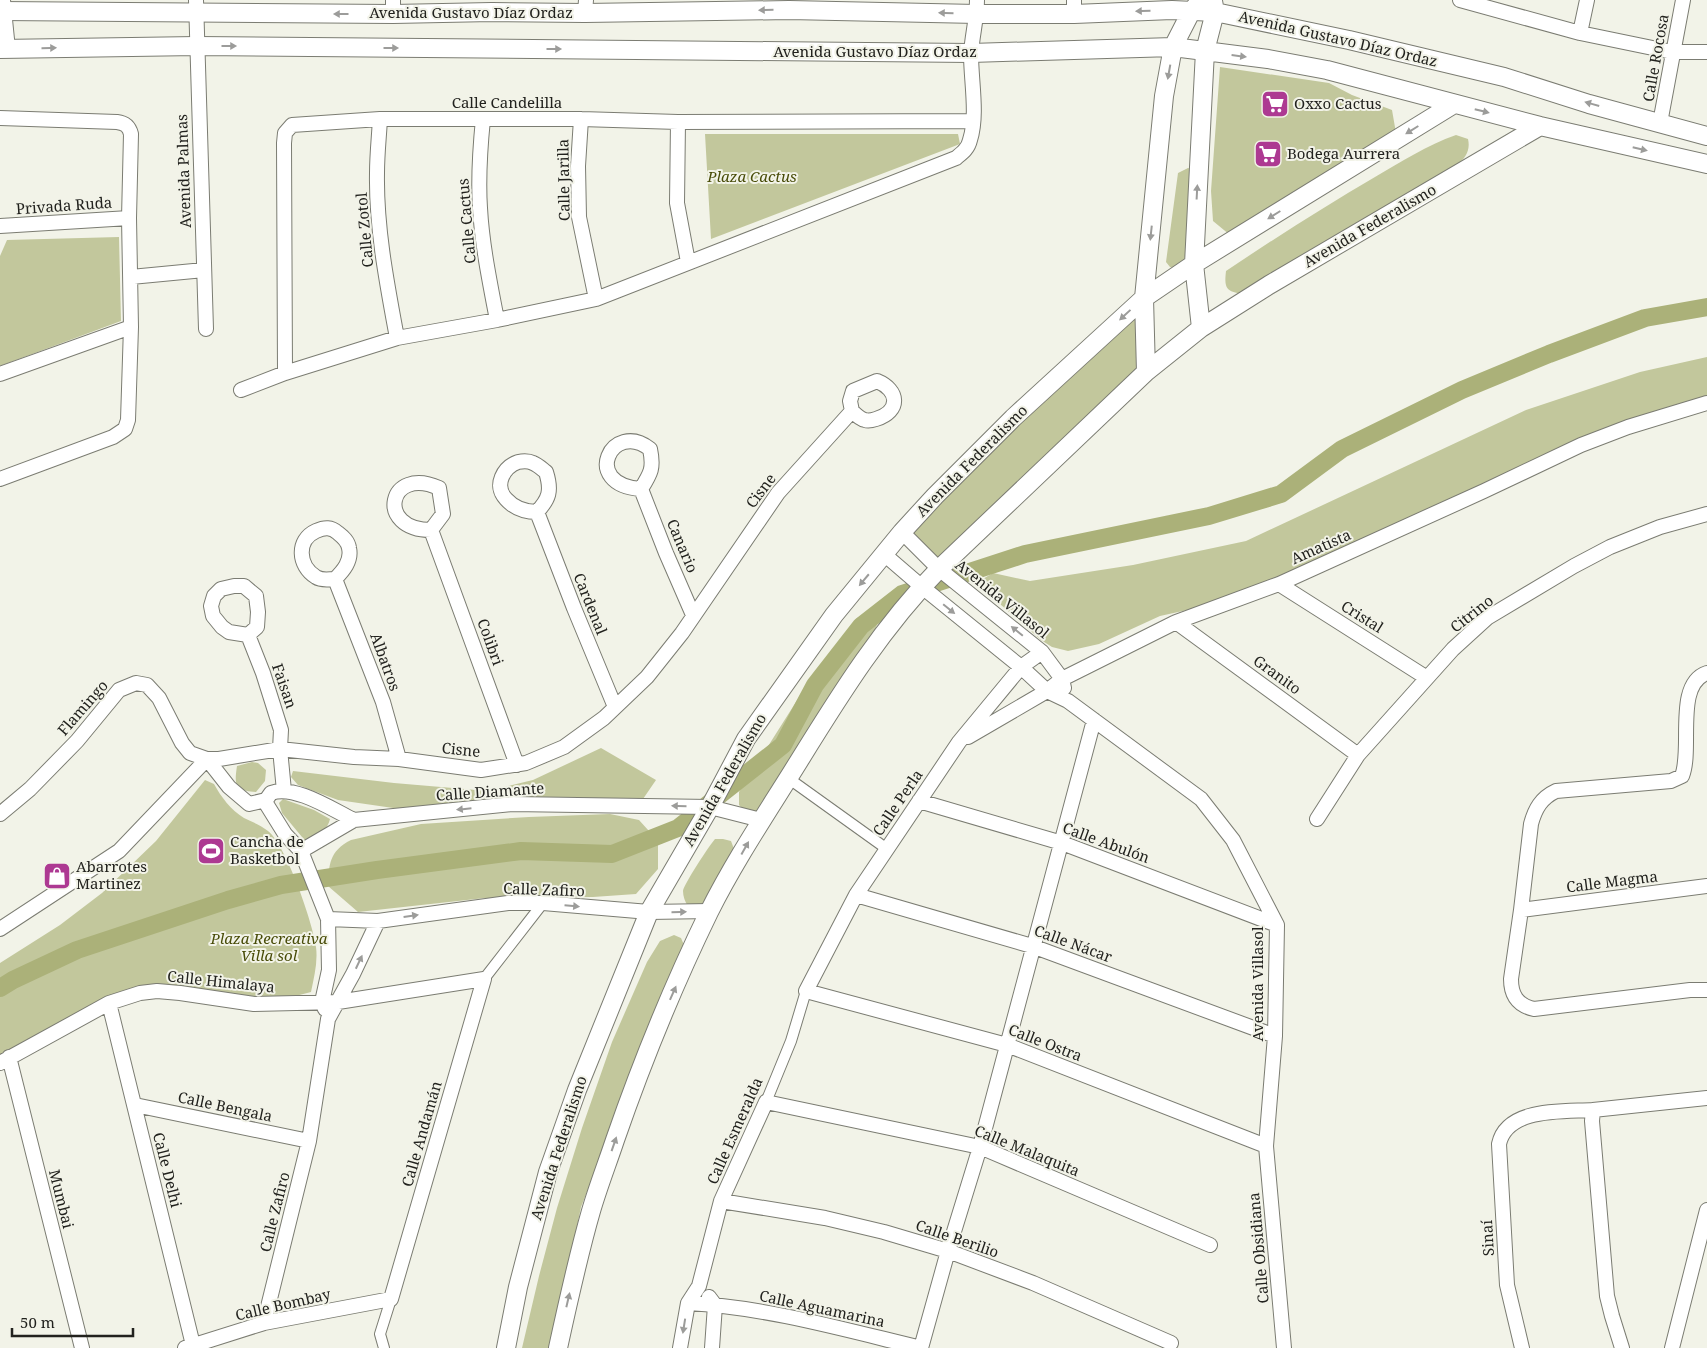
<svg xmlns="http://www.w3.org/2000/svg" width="1707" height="1348" font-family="'Noto Serif',serif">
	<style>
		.green { fill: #c2c79c }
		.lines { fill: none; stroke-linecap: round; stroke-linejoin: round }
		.canal { stroke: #abb179; stroke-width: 18 }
		.pedestrian-casing { stroke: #7b7c72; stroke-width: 12 }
		.minor-casing { stroke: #7b7c72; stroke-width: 16 }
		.tertiary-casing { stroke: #7b7c72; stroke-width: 20 }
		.pedestrian { stroke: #fff; stroke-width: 10 }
		.minor { stroke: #fff; stroke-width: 14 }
		.tertiary { stroke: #fff; stroke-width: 18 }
		.oneway { fill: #9c9c9a }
		.labels { text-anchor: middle; stroke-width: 4; stroke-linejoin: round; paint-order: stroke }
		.street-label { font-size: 15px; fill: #22221e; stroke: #f2f3e8 }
		.poi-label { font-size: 15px; fill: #22221e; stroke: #f2f3e8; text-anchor: start }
		.park-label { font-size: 15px; font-style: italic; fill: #484c08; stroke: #f2f3e8 }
	</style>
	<rect width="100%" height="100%" fill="#f2f3e8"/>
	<path class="green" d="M 1220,67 L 1329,83 L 1352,95 L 1392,110 L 1396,133 L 1230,235 L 1213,221 L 1211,191 Z
		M 705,134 L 958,134 L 960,144 L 711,239 Z
		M 1456,135 L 1468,139 C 1473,160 1450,169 1436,179 L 1243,294 C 1226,292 1224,288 1226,271 C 1275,238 1324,207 1375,177 C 1401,162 1427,145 1456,135 Z
		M 1188,168 L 1192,169 L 1188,237 L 1184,262 L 1174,268 L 1170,267 L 1166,262 L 1178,173 Z
		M 119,237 L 121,321 L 0,366 L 0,256 L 7,240 Z
		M 1144,299 L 1146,364 L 938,568 L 903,532 Z
		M 1707,357 L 1707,401 L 1505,478 L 1219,603 L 1160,616 L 1099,644 L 1068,651 L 1052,647 L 1041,640 L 976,583 L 993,573 L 1030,581 L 1133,565 L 1246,541 L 1526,410 L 1640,372 Z
		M 866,614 L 879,618 L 874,634 L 799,744 L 759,811 C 750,814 745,812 739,805 L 739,792 L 801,694 L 857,618 Z
		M 601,748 L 656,780 L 643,799 L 573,800 L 400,809 L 338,800 L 298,785 L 291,777 L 293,771 L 394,783 L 488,791 L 533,780 Z
		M 252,762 L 258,763 L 266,770 L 265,781 L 256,792 C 235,791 234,786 237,766 Z
		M 205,780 L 214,784 C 221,797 231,810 244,818 C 252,822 261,825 268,831 C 286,845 313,923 316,947 C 318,962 314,977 311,992 L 272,1002 L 150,989 L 0,1058 L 0,963 L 60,925 L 102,893 L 156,841 Z
		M 283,799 L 314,810 L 330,819 C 328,829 317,840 307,843 L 282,813 L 279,803 Z
		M 610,814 L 639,820 L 658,841 L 658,869 L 636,894 L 593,897 L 485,898 L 358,912 L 328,886 C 329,865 329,851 351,840 L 421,824 L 529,817 Z
		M 715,839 L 723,839 L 731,841 L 734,849 L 733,853 L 707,904 L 688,906 C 685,902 683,896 683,891 C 684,884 709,846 715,839 Z
		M 674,935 L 681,938 L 684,945 L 581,1207 L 552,1348 L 522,1348 L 539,1276 L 557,1208 L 582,1128 L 612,1042 L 647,962 L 660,941 Z"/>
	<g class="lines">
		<path class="canal" d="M 0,988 L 13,980 L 77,950 L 228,900 L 281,885 L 377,870 L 521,851 L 612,854 L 678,828 L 783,745 L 815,685 L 861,626 L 902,594 L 1025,554 L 1209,516 L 1281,494 L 1342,449 L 1462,390 L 1549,354 L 1645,318 L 1707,307"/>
		<g class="pedestrian-casing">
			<path id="pedestrian" d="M 788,778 L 887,849
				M 484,979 L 543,903
				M 766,1102 L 791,1041 L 806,991
				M 384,1348 L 380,1334 L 391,1299"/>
		</g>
		<g class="minor-casing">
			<path id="minor" d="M 3,0 L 8,49
				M 196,0 L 206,329
				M 1460,0 L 1580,33 L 1672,52 L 1707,52
				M 585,13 L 586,0
				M 393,14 L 393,0
				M 1074,14 L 1074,0
				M 1580,33 L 1587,0
				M 0,118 L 117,122 C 125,123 129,126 131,134 L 129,218 L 131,327 L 128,420 L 125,429 L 113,437 L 0,479
				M 380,119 C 379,137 377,155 377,173 C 376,228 387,284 397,338
				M 483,119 C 480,149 478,178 480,208 C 482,245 490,283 497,320
				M 581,119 L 578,166 L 579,217 L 596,299
				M 678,122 L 677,203 L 688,262
				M 1660,123 L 1683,0
				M 0,226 L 129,218
				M 131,277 L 204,270
				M 285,373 L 284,143 L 285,133 L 292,125 L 380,119 L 581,119 L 678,122 L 973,121
				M 0,374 L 131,327
				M 241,390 L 285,373 L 397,338 L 497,320 L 596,299 L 956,158 C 962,153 968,149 970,140 C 978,115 971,81 971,54 C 972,36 977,18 977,0
				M 641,489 C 651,473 654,468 650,449 C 612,419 580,485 641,489 L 666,553 L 693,615
				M 537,512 C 549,499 552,491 546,472 C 542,469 538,465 533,463 C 529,461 523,461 518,462 C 504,467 493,485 506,499 C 514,508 525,512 537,512 L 574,608 L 615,707
				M 431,530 L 443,514 L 439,488 C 388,465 375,530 431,530 L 517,765
				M 902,532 L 939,569 L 1042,652 L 1062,679 L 1064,688
				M 885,555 L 921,586 L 1021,667 L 1047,691 L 1068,701 L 1201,799 L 1233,840 L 1277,925 L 1275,1036 L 1266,1146 L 1284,1348
				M 335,579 C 343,571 352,561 349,548 C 348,541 343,537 338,533 C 331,527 325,527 316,531 C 296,540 298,566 316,577 C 322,581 329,579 335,579 L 383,702 L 399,759
				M 1279,584 L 1427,678
				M 1176,622 L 1358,755
				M 248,635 L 257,627 L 258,612 L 256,596 L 244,586 L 234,586 L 221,589 L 214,596 L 211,606 L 213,616 L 222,627 L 229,632 L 248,635 L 263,673 L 281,730 L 280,749 L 284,791
				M 1042,652 L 1021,667 L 959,742 L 856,895 L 806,991 L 1007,1045 L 1266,1146
				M 1707,673 C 1674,684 1693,749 1682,776 L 1671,781 L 1556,791 C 1541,798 1535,809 1531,824 L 1521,910 L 1511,979 C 1511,995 1517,1005 1534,1009 L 1690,990 L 1707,990
				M 968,737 L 1047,691 L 1062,679 L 1176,622 L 1279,584 L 1484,491 L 1581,445 L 1628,427 L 1707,403
				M 207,759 L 229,787 L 249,804 L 266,800
				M 919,801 L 1062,843 L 1277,925
				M 0,814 L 30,789 L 77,741 L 119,690 L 136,683 L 147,685 L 159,698 L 182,743 L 190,753 L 207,759 L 219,759 L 280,749 L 354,757 L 399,759 L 481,770 L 526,763 L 564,747 L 604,718 L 647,677 L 682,633 L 778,493 L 852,411 L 850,401 L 853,391 L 877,381 C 899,390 901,411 876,419 C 873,420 868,421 865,420 C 860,419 855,414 852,411
				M 1317,819 L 1358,755 L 1453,649 L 1487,618 L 1574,566 L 1610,547 L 1660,527 L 1707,514
				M 301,851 L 354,820 L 512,804 L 710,807 L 761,820
				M 856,895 L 1032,946 L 1275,1036
				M 1521,910 L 1707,886
				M 328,919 L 378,921 L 508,903 L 543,903 L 649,912 L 710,911
				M 0,929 L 119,851 L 207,759
				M 109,1003 L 193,1345
				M 325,1009 L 322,1002 L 329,970 L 328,919 L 301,851 L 285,834 L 267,805 L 266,800 L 271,793 C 294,784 333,810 354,820
				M 9,1057 L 82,1348
				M 0,1063 L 109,1003 L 140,993 L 157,991 L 180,993 L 254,1004 L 338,1002 L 484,979 L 391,1299 L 264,1323 L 185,1348
				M 135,1105 L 309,1141
				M 721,1201 L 825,1218 L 884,1232 L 948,1251 L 1033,1283 L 1171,1343
				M 709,1297 L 715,1305 L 712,1348
				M 688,1303 C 765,1307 846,1330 921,1348 L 948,1251 L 980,1147 L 1094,720
				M 264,1323 L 309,1141 L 328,1019 L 353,974 L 378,921
				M 680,1348 L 688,1303 L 699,1286 L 721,1201 L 766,1102 L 980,1147 L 1210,1245
				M 1522,1348 L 1507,1285 L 1499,1144 C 1507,1107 1564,1112 1593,1110
				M 1622,1348 L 1612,1316 L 1607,1296 L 1592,1121 L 1593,1110 L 1707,1098
				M 1672,1348 L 1707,1210"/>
		</g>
		<g class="tertiary-casing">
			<path id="tertiary" d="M 0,11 L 393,14 L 492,12 L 585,13 L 789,10 L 977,14 L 1074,14 L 1172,10 L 1215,12 L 1349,40 L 1504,77 L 1589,104 L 1707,136
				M 0,49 L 197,46 L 971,53 L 1173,47 L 1268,59 L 1327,70 L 1540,126 L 1707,164
				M 1201,328 L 1194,264 L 1205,51 L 1215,12 L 1213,1
				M 1146,372 L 1144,298 L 1164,96 L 1173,47 L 1192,10 L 1198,4
				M 506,1348 L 518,1287 L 548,1172 L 577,1090 L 649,912 L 710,807 L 746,739 L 834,615 L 902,532 L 935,496 L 1013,418 L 1144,298 L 1194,264 L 1454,104
				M 558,1348 C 568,1302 578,1256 591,1211 C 598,1187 607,1164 615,1140 C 642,1062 673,986 709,912 C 735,860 768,811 799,761 C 841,693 883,626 939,569 L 1146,372 L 1201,328 L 1269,285 L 1540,126"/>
		</g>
		<use href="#pedestrian" class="pedestrian"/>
		<use href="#minor" class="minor"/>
		<use href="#tertiary" class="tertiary"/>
	</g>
	<defs><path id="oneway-solid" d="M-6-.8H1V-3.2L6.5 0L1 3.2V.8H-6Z" transform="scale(1.25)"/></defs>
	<g class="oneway">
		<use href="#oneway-solid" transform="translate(766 10) rotate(179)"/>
		<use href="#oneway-solid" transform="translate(1143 11) rotate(178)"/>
		<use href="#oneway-solid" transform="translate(946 13) rotate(-179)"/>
		<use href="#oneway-solid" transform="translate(341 14) rotate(-180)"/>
		<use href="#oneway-solid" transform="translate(229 46)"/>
		<use href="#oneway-solid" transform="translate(49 48) rotate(-1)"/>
		<use href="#oneway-solid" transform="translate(391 48)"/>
		<use href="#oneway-solid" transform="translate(554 49)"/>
		<use href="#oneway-solid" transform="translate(1239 56) rotate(7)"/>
		<use href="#oneway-solid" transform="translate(1169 72) rotate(100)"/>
		<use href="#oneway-solid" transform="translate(1592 104) rotate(-164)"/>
		<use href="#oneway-solid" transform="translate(1482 111) rotate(14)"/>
		<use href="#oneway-solid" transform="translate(1412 130) rotate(148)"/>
		<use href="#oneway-solid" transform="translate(1640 149) rotate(13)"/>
		<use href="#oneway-solid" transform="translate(1197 192) rotate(-87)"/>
		<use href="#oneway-solid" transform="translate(1274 215) rotate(148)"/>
		<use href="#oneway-solid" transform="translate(1151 233) rotate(96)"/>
		<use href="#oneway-solid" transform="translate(1125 315) rotate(137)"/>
		<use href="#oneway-solid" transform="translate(864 580) rotate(130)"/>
		<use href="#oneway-solid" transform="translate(949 609) rotate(39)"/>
		<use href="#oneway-solid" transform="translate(1017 631) rotate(-141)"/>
		<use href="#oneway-solid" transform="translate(679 806) rotate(-179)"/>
		<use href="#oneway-solid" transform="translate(464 809) rotate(174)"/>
		<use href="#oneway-solid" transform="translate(745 848) rotate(-61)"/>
		<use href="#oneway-solid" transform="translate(572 906) rotate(5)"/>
		<use href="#oneway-solid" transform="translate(679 912) rotate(-1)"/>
		<use href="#oneway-solid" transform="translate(411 916) rotate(-8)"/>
		<use href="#oneway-solid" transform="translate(359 962) rotate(-65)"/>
		<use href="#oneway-solid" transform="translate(673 993) rotate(-66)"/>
		<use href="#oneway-solid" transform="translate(614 1144) rotate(-71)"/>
		<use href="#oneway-solid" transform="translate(568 1300) rotate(-77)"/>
		<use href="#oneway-solid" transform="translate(684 1326) rotate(99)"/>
	</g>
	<defs>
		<g id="supermarket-square" transform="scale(1.4375)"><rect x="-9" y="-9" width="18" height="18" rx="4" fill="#ad3992" stroke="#f2f3e8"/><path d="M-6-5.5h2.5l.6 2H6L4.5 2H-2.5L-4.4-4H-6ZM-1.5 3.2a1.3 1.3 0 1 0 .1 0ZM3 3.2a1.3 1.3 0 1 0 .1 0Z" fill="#fff"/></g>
		<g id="stadium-square" transform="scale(1.4375)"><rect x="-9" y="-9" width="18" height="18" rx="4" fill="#ad3992" stroke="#f2f3e8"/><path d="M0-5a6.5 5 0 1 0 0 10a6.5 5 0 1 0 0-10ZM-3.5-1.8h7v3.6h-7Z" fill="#fff"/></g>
		<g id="shop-square" transform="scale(1.4375)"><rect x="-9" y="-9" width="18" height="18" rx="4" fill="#ad3992" stroke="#f2f3e8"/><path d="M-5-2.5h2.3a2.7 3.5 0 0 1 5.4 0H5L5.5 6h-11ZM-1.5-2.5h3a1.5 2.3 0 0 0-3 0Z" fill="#fff"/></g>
	</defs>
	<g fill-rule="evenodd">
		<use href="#supermarket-square" x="1275" y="104"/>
		<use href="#supermarket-square" x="1268" y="154"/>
		<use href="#stadium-square" x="211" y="851"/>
		<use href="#shop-square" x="57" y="876"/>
	</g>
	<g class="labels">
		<g class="street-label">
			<text x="471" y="18">Avenida Gustavo Díaz Ordaz</text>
			<text transform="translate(1338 39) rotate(13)" y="5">Avenida Gustavo Díaz Ordaz</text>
			<text x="875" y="57">Avenida Gustavo Díaz Ordaz</text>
			<text transform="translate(1656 58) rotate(-80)" y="5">Calle Rocosa</text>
			<text x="507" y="108">Calle Candelilla</text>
			<text transform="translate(184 171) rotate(-92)" y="5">Avenida Palmas</text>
			<text transform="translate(564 180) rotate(-91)" y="5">Calle Jarilla</text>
			<text transform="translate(64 206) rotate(-4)" y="5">Privada Ruda</text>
			<text transform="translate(467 221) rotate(-95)" y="5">Calle Cactus</text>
			<text transform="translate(1370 226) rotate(-30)" y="5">Avenida Federalismo</text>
			<text transform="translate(365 230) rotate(-95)" y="5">Calle Zotol</text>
			<text transform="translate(972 461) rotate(-45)" y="5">Avenida Federalismo</text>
			<text transform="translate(761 491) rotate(-53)" y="5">Cisne</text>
			<text transform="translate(682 546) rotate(67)" y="5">Canario</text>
			<text transform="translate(1321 547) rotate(-24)" y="5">Amatista</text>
			<text transform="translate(1002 599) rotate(39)" y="5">Avenida Villasol</text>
			<text transform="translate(590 604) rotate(68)" y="5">Cardenal</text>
			<text transform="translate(1472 614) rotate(-38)" y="5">Citrino</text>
			<text transform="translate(1362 617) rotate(32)" y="5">Cristal</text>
			<text transform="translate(490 642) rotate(70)" y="5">Colibri</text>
			<text transform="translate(385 662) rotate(70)" y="5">Albatros</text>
			<text transform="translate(1277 675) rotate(36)" y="5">Granito</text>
			<text transform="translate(284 686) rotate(71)" y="5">Faisan</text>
			<text transform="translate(83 708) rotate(-49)" y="5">Flamingo</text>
			<text transform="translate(461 750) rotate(6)" y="5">Cisne</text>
			<text transform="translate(725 780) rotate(-60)" y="5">Avenida Federalismo</text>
			<text transform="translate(490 792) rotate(-4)" y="5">Calle Diamante</text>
			<text transform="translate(898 803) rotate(-56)" y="5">Calle Perla</text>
			<text transform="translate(1106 843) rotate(20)" y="5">Calle Abulón</text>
			<text transform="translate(1612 882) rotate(-7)" y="5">Calle Magma</text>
			<text transform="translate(544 890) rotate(2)" y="5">Calle Zafiro</text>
			<text transform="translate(1073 944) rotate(20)" y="5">Calle Nácar</text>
			<text transform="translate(221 982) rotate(6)" y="5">Calle Himalaya</text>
			<text transform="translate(1258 984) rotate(-90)" y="5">Avenida Villasol</text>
			<text transform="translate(1045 1043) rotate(21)" y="5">Calle Ostra</text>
			<text transform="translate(225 1107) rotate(12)" y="5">Calle Bengala</text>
			<text transform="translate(735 1131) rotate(-66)" y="5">Calle Esmeralda</text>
			<text transform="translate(422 1134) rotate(-74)" y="5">Calle Andamán</text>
			<text transform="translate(559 1148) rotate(-72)" y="5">Avenida Federalismo</text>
			<text transform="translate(1027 1151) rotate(22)" y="5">Calle Malaquita</text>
			<text transform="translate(167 1170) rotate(76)" y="5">Calle Delhi</text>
			<text transform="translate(61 1199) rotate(76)" y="5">Mumbai</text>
			<text transform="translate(275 1212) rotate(-76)" y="5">Calle Zafiro</text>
			<text transform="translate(1488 1238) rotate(-93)" y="5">Sinaí</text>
			<text transform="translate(957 1239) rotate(19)" y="5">Calle Berilio</text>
			<text transform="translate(1259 1248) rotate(-95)" y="5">Calle Obsidiana</text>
			<text transform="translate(283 1305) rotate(-13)" y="5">Calle Bombay</text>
			<text transform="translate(822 1309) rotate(12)" y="5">Calle Aguamarina</text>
		</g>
		<g class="poi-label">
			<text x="1294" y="109">Oxxo Cactus</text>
			<text x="1287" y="159">Bodega Aurrera</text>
			<text x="230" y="847">Cancha de<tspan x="230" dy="17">Basketbol</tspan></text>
			<text x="76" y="872">Abarrotes<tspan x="76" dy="17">Martinez</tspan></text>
		</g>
		<g class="park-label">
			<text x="752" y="182">Plaza Cactus</text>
			<text x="269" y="944">Plaza Recreativa<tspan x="269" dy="17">Villa sol</tspan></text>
		</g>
	</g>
	<path d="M12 1328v8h121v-8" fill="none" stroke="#22221e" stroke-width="2.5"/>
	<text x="20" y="1328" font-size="15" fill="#22221e" stroke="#f2f3e8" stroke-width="4" paint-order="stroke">50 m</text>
</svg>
